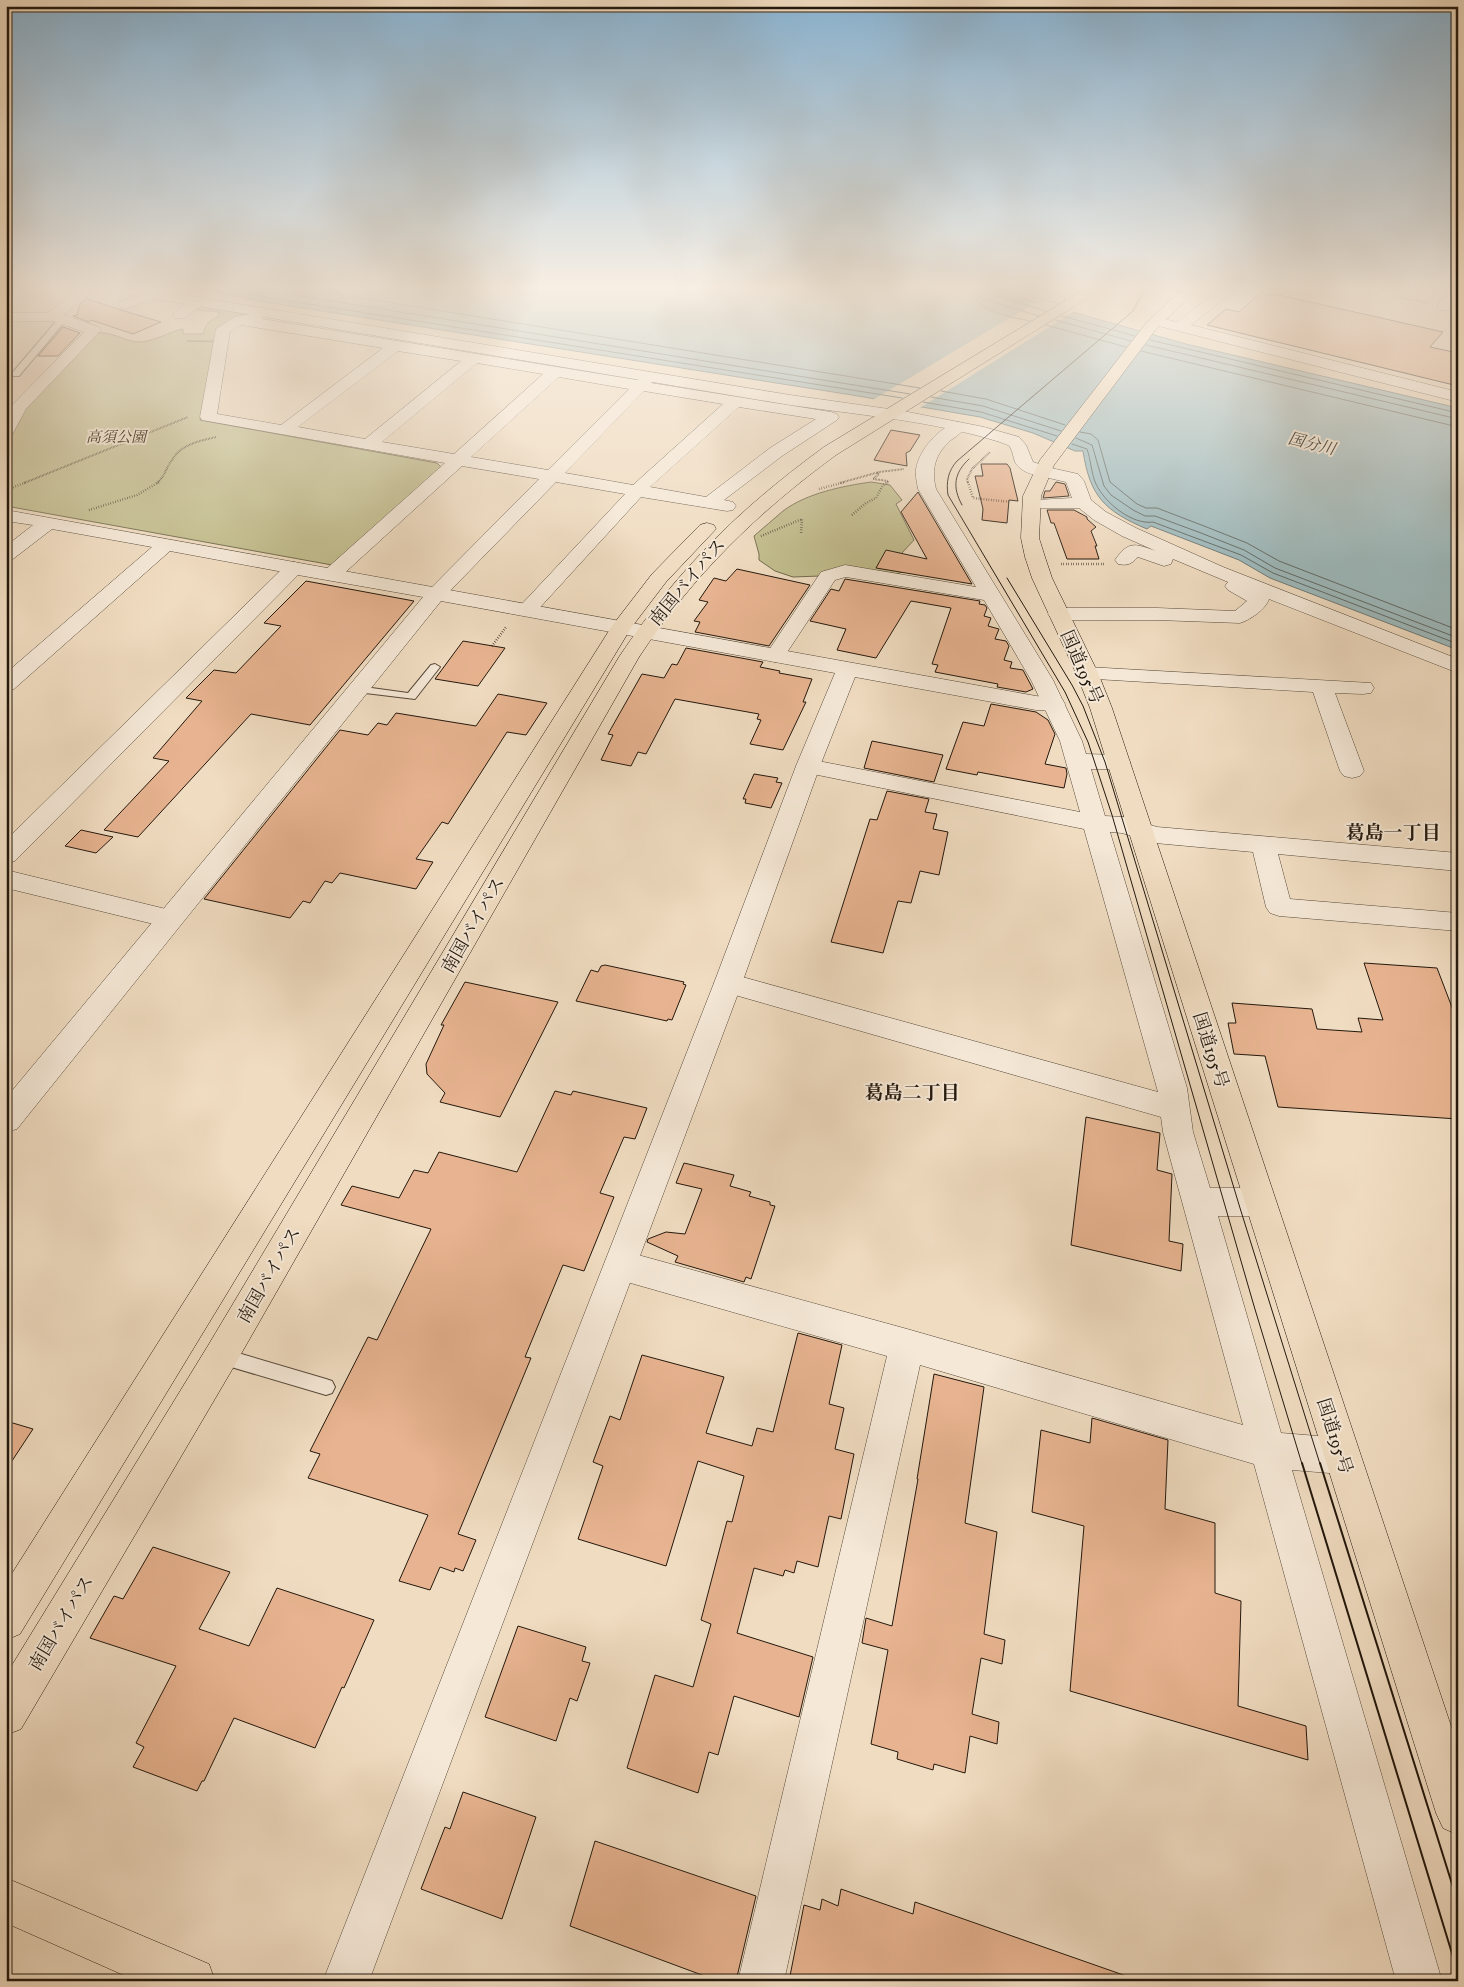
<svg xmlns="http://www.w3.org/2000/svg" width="1464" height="1987" font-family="'IM FELL DW Pica','Noto Serif JP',serif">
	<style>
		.green { fill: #c2be8d; stroke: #726b4d }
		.water { fill: #9db9bc; stroke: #6c7976 }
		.pier { fill: #f0dcc1 }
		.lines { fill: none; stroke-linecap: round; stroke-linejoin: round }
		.shore { stroke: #606864; stroke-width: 1 }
		.building { fill: #e7b390; stroke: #23180d }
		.service-casing { stroke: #56493a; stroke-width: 2 }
		.minor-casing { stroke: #56493a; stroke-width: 1 }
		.tertiary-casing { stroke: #56493a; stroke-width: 1 }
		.primary-casing { stroke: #23180d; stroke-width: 1 }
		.trunk-casing { stroke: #23180d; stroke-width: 1 }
		.path-far1 { stroke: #23180d; stroke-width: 2; stroke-dasharray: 0.5 1; stroke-linecap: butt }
		.path { stroke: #23180d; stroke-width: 2.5; stroke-dasharray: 0.5 2; stroke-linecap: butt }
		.service { fill: #f5e8d7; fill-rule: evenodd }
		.minor { fill: #f5e8d7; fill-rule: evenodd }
		.tertiary { fill: #f5e8d7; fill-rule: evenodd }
		.primary { fill: #f0dcc1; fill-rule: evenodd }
		.trunk { fill: #f0dcc1; fill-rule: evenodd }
		.tram-far1 { stroke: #23180d; stroke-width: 1 }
		.tram { stroke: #23180d; stroke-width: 2 }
		.path-bridge { stroke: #23180d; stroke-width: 2; stroke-dasharray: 0.5 1; stroke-linecap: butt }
		.labels { text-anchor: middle; stroke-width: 4; stroke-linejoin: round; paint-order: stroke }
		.far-park-label { font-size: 15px; font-style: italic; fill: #534a33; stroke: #f5e8d7 }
		.far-water-label { font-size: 16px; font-style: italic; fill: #4e504a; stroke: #f5e8d7 }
		.street-label { font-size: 18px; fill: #23180d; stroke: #f5e8d7 }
		.neighbourhood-label { font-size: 19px; font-weight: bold; fill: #23180d; stroke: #f5e8d7 }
	</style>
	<rect width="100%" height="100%" fill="#f0dcc1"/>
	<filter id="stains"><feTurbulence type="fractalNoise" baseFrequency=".004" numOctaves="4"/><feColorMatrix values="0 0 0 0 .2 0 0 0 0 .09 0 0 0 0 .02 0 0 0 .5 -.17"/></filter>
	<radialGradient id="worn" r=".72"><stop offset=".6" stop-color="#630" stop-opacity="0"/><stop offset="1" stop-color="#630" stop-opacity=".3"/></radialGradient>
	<path class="green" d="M 202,305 L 245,314 L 227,322 L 214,341 L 187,341 L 215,342 L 200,420 L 437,463 L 441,467 L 332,565 L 6,506 L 6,440 L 26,406 L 96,333 C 111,331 124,341 138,342 C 153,342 169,332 183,329 L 183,334 L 203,334 C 205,326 210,319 218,317 L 219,312 C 211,310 203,312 195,309 Z
		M 871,482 L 890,485 L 902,500 L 896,504 L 914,540 L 900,555 L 910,568 L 898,574 L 849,567 L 820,576 L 793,577 L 775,571 L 759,560 L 759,554 L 754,536 C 764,528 773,519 783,511 C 807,493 843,486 871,482 Z"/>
	<path class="water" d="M 183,286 L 980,286 L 1186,344 L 1458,408 L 1458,650 L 1270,578 L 1239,560 L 1151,526 L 1147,529 C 1105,511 1090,497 1083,451 L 1075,451 L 1033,433 L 980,417 L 852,395 L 259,301 Z"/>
	<path class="pier" d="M 1038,301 L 1075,311 L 918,409 L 871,401 Z"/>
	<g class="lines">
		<path class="shore" d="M 214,286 L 259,296 L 902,398
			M 239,286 L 910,394
			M 287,286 L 920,388
			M 968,286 C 975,312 1007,316 1030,321
			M 976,286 L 978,294 L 983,299 L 1039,316
			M 982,286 L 983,291 L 986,293 L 1046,311
			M 1062,316 L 1135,336
			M 1055,320 L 1131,341
			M 1046,325 L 1126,347
			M 1150,340 L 1458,413
			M 1146,345 L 1458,419
			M 1141,351 L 1458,427
			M 941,391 L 986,399 L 1065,425
			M 931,397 L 983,406 L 1061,431
			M 923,402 L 981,412 L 1057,436
			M 1080,432 L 1091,434 L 1098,440 L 1110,482 L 1137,504 L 1146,508 L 1157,508 L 1204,526 L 1247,543 L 1279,561 L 1458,630
			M 1076,438 L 1092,445 L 1104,486 L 1111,495 L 1133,510 L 1145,516 L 1155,516 L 1201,533 L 1244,550 L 1275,568 L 1458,638
			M 1072,444 L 1087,449 C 1091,460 1091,473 1096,484 C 1105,503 1132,525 1153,522 L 1241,555 L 1273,573 L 1458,644"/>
	</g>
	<path class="building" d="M 1260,293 L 1273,296 L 1275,294 L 1443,332 L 1430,347 L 1458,353 L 1458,386 L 1207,325 L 1226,309 L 1239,312 Z
		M 87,299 L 121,310 L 161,322 L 133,334 L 91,320 L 89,322 L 73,316 L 77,315 L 80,304 Z
		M 63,327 L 80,333 L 58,356 L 38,356 Z
		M 891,430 L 920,435 L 910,451 L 906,453 L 907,466 L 874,460 Z
		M 981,464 L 1007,464 L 1010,468 L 1018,501 L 1009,500 L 1007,523 L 982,520 L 983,509 L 975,476 L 983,476 Z
		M 1056,482 L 1065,484 L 1069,496 L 1043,498 L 1045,491 L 1050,491 Z
		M 918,492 L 972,584 L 876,568 L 886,550 L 927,559 L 901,512 Z
		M 1047,510 L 1074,510 L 1087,517 L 1087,519 L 1096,527 L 1091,531 L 1097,546 L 1095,546 L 1099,559 L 1067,559 L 1054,523 L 1051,523 Z
		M 737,569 L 810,585 L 769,646 L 695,632 L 700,622 L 694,621 L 708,602 L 699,600 L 714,578 L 726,581 Z
		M 845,579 L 980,601 L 979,604 L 985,605 L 987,608 L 984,616 L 991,618 L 988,626 L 999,629 L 995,639 L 1006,641 L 1009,646 L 1004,660 L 1012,662 L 1010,668 L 1023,670 L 1033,689 L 1026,692 L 997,687 L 998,684 L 935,672 L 938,665 L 932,664 L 951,608 L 911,601 L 876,658 L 837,650 L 846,629 L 810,621 L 831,589 L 839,591 Z
		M 306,581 L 414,601 L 310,725 L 251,714 L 138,837 L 104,830 L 169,761 L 153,758 L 202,701 L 186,698 L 214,670 L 236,673 L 281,626 L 264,623 Z
		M 463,641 L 505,648 L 478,686 L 435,679 Z
		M 686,648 L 763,662 L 760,667 L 780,671 L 779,673 L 812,679 L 803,702 L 806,702 L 783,750 L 750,744 L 761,720 L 757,719 L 759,714 L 675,699 L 646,754 L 638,752 L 631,766 L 601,760 L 613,735 L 608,734 L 642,674 L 664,678 L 672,664 L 677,665 Z
		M 498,694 L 547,703 L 526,735 L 507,732 L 448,824 L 442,822 L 416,859 L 433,862 L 416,889 L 340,873 L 332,883 L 325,881 L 310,903 L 303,901 L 290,918 L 204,899 L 340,730 L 368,735 L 378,723 L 387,725 L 396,713 L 476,726 Z
		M 991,704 L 1036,712 L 1048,720 L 1055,734 L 1045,764 L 1066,768 L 1067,774 L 1064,788 L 978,772 L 977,775 L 946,769 L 963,722 L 984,726 Z
		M 872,741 L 943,755 L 934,782 L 864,768 Z
		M 754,774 L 778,778 L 776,782 L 782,783 L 771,808 L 745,803 L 746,799 L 743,799 Z
		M 887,791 L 929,799 L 925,812 L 937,814 L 933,829 L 948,832 L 939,875 L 920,871 L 911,903 L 898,901 L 883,953 L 831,942 L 870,819 L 877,820 Z
		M 81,830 L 113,837 L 96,853 L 65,846 Z
		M 1364,963 L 1437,968 L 1458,1023 L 1458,1119 L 1278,1107 L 1265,1056 L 1234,1054 L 1228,1023 L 1236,1023 L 1232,1003 L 1312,1009 L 1317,1029 L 1362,1032 L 1358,1018 L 1383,1020 Z
		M 605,965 L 684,982 L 683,984 L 686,985 L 672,1020 L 668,1019 L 667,1021 L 576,1001 L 591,970 L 598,972 L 601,966 Z
		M 465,982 L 558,1002 L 500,1117 L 440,1102 L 445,1093 L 427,1074 L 426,1064 L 444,1025 L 441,1025 Z
		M 555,1091 L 571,1095 L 573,1091 L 647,1108 L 635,1139 L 624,1137 L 600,1193 L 614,1197 L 584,1271 L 563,1265 L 525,1357 L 531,1358 L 458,1534 L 476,1540 L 463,1571 L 455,1568 L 454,1572 L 440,1567 L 430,1590 L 399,1581 L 428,1515 L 308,1478 L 320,1454 L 310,1451 L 368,1337 L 377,1340 L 431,1229 L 341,1205 L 352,1186 L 399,1198 L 414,1170 L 428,1173 L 439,1152 L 517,1172 Z
		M 1086,1117 L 1160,1133 L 1157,1170 L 1172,1174 L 1169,1241 L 1183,1244 L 1181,1271 L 1071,1245 Z
		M 684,1163 L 734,1175 L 730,1186 L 751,1192 L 749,1196 L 770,1202 L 770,1205 L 775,1206 L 751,1279 L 746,1277 L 744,1282 L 675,1262 L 678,1256 L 647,1242 L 648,1239 L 666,1232 L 685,1234 L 702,1189 L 676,1183 Z
		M 798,1333 L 842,1345 L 829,1404 L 844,1408 L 835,1449 L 854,1454 L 841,1519 L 829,1516 L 818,1567 L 797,1561 L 794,1573 L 785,1570 L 783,1576 L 754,1568 L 737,1633 L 813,1657 L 799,1717 L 734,1696 L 718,1755 L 709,1752 L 698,1793 L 627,1768 L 655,1675 L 693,1687 L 711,1624 L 701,1620 L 727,1521 L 732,1522 L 744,1476 L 698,1461 L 666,1566 L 578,1539 L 603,1466 L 593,1462 L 610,1416 L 620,1420 L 642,1355 L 724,1377 L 706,1433 L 752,1446 L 757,1428 L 773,1432 Z
		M 934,1374 L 984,1387 L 965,1523 L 997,1532 L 984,1634 L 1005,1640 L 1002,1664 L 981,1658 L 972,1714 L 999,1722 L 997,1744 L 970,1736 L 965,1773 L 934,1764 L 933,1770 L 897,1759 L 898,1752 L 871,1744 L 888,1650 L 862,1643 L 866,1618 L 892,1626 L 918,1479 L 917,1479 Z
		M 1092,1418 L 1168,1440 L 1165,1509 L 1215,1523 L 1215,1593 L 1241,1601 L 1238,1706 L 1306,1726 L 1308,1760 L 1070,1691 L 1084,1526 L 1032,1512 L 1041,1430 L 1090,1443 Z
		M 6,1421 L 33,1429 L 6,1470 Z
		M 153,1547 L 230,1572 L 199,1629 L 249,1646 L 277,1588 L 374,1620 L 344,1688 L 342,1687 L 315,1748 L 234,1718 L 204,1781 L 202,1781 L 197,1791 L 133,1767 L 144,1747 L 136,1743 L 176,1666 L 90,1638 L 114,1596 L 123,1599 Z
		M 518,1626 L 586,1647 L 582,1661 L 590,1663 L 577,1701 L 570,1698 L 556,1741 L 485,1717 Z
		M 463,1792 L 536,1817 L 502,1919 L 421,1889 L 445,1827 L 450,1829 Z
		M 595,1841 L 756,1896 L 736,1981 L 718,1981 L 570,1926 Z
		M 841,1889 L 913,1914 L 915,1902 L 1132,1978 L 1131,1981 L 789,1981 L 804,1905 L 820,1910 L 822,1899 L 838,1906 Z"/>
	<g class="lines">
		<g class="service-casing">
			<path id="service" d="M 59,318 L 66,320 L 19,376 L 13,376 L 13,372 Z
				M 435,664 L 440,667 L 415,699 L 357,692 L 352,689 L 357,686 L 408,693 L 431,665 Z
				M 221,1348 L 326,1379 L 332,1381 L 335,1387 L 332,1393 L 326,1395 L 221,1364 L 215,1362 L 212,1356 L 215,1350 Z"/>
		</g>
		<g class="minor-casing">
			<path id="minor" d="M 18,286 L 33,286 L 11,311 L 6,312 L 6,299 Z
				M 995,286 L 1020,286 L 1063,296 L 1065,299 L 1058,303 L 997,289 Z
				M 1370,286 L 1384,286 L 1378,295 L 1373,296 L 1366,292 Z
				M 1452,286 L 1458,286 L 1458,298 L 1449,310 L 1439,310 L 1437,307 Z
				M 85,287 L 92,291 L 90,294 L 63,315 L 99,327 L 101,330 L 26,409 L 12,435 L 6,436 L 6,416 L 13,404 L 84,332 L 53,321 L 6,321 L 6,313 L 48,313 L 80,288 Z
				M 151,290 L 158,294 L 156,297 L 126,309 L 121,308 L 119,305 L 121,302 Z
				M 198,297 L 205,301 L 203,304 L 185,318 L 175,318 L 173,315 L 175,312 L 193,298 Z
				M 256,313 L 261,314 L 263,317 L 262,319 L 637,380 L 645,376 L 651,378 L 653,381 L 651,383 L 831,412 L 837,414 L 839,417 L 837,420 L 782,456 L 724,500 L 733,502 L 736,506 L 733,510 L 727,511 L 641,497 L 534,614 L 527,616 L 520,614 L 517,610 L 520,606 L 625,494 L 556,482 L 443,598 L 436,600 L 429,598 L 426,594 L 429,590 L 539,479 L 462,466 L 339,578 L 332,580 L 325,578 L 322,574 L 325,570 L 445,463 L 202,420 L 200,417 L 216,329 L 234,317 ZM 241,325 L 383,348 L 281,425 L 217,414 L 230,331 ZM 398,351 L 461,361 L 365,439 L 298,427 ZM 477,363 L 543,374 L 454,454 L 382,442 ZM 559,377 L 629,389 L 548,470 L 471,457 ZM 644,391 L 723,404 L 633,485 L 565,473 ZM 739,407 L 816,419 L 770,448 L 706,497 L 650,487 Z
				M 958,422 L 964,424 L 966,427 C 962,432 957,436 951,440 C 935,454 931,469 936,489 L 1053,680 L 1082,741 L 1086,754 L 1119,755 L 1127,757 L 1130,762 L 1127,767 L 1119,769 L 1091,769 L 1105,816 L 1124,817 L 1157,827 L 1458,853 L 1458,871 L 1278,854 L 1290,899 L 1458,913 L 1458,931 L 1279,916 L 1270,913 L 1266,907 L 1253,852 L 1155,843 L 1122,833 L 1110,832 L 1187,1088 L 1193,1132 L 1210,1188 L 1259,1188 L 1270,1192 L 1275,1202 L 1270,1212 L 1259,1216 L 1218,1216 L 1281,1433 L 1342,1438 L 1355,1443 L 1360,1456 L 1355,1469 L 1342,1474 L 1292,1470 L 1442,1981 L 1396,1981 L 1254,1464 L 920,1365 L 784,1981 L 738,1981 L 887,1356 L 620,1280 L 608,1275 L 604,1265 L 608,1255 L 620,1250 L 907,1329 L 1243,1425 L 1163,1132 L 1161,1117 L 728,993 L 718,990 L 714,983 L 718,976 L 728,973 L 1158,1092 L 1084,829 L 808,773 L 800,771 L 796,766 L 800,761 L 808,759 L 1080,812 L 1060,741 L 1031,680 L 984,600 L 846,577 L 835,580 L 782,660 L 775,662 L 768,660 L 765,656 L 821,572 L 845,565 L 976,587 L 918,489 C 917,482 915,476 916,469 C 919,450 939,427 958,422 Z
				M 1042,466 L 1078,474 L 1084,481 L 1091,500 L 1106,512 L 1136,528 L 1223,567 L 1458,659 L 1458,673 L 1269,599 C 1266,609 1250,620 1240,623 L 1157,620 L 1058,620 L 1051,618 L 1048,614 L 1051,610 L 1058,608 L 1157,608 L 1235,611 L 1247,601 L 1228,590 L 1225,586 L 1228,582 L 1173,559 L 1171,564 L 1164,566 L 1138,557 C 1131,564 1128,566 1118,564 L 1115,560 C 1129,540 1135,544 1156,551 L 1122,536 L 1094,520 L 1079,508 L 1036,508 L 1033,504 L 1036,500 L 1072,498 L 1066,482 L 1036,475 L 1033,471 L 1036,467 Z
				M 6,510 L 294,562 L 301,564 L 304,568 L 301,572 L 294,574 L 170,551 L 14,689 L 6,690 L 6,673 L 152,547 L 52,529 L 13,559 L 6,561 L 6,546 L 33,525 L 6,521 Z
				M 1087,667 L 1371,683 L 1374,688 L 1371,693 L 1363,694 L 1335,693 L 1364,771 L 1360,776 L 1352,778 L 1344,776 L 1340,771 L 1313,692 L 1079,678 L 1076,673 L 1079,668 Z
				M 6,870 L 170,910 L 179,912 L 183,919 L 179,926 L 170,928 L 6,888 Z"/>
		</g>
		<g class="tertiary-casing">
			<path id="tertiary" d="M 96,286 L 129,286 L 790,395 L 903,411 L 984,427 L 1019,437 L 1026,445 L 1033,462 L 1048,467 L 1051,471 L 1048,475 C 1037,477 1021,473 1015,462 C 1013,457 1013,452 1010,447 C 1008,444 1004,444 1000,442 C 933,421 860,415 790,405 L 103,290 Z
				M 1224,286 L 1240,286 L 1191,325 L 1458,392 L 1458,402 L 1151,324 L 1149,321 L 1151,318 L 1156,317 L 1177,322 Z
				M 294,562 L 1036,696 L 1062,699 L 1065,704 L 1062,709 L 1054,711 L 1036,710 L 855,677 L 820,766 L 742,983 L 369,1981 L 323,1981 L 714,983 L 796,766 L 835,673 L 441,601 L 17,1129 L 6,1132 L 6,1098 L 423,597 L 298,575 L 15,861 L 6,863 L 6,840 L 287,564 Z"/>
		</g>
		<g class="primary-casing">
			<path id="primary" d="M 6,1878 L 209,1964 L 215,1981 L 137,1981 L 6,1923 Z"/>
		</g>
		<g class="trunk-casing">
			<path id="trunk" d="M 1090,286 L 1107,286 L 836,455 C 757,513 693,575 639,657 L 233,1368 L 21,1729 L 6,1735 L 6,1675 L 209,1344 L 619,657 C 678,569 738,510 824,447 Z
				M 1183,286 L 1197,286 L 1187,300 L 1157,328 L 1054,465 L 1041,496 L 1039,538 L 1045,557 L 1052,578 L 1098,673 L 1112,708 L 1458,1747 L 1458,1835 L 1443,1828 L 1436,1813 L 1090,708 L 1076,673 L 1032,578 L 1025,557 L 1021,538 L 1023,496 L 1040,460 L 1147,322 L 1177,294 Z
				M 707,523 L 714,525 L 716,529 L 666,582 L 631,628 L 20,1634 L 6,1640 L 6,1583 L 612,626 L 652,574 L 700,525 Z"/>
		</g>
		<path class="path-far1" d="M 1274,295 L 1270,294 L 1276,289
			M 1394,296 L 1427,303
			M 877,473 L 879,474 L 873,479 L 888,481 L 887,483
			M 24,483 L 188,417
			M 157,483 C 165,476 166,468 172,460 C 181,444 200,441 216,437
			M 840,483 L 879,472 L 904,469
			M 968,483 L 967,479 L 972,469 L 990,452"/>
		<path class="path" d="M 968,482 L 973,498 L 1011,502
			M 819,489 L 845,482
			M 6,490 L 27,482
			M 89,510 L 137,495 L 159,482
			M 852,515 L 866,503 L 876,498 L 883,485 L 888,482
			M 761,536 L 802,519 L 801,533
			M 1061,564 L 1104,564
			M 492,646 L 506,627"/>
		<use href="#service" class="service"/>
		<use href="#minor" class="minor"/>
		<use href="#tertiary" class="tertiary"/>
		<use href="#primary" class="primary"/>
		<use href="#trunk" class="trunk"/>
		<path class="tram-far1" d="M 1146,286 L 1133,311 L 957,461 C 948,471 946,482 948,495 L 1065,692 L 1088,742 L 1112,815 L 1254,1306 L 1302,1464
			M 962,505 C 952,487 954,473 969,459
			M 1007,578 L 1072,685 L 1083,706 L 1105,762 L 1240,1208 L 1320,1464"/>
		<path class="tram" d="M 1302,1463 L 1458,1973
			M 1320,1463 L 1458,1903"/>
		<path class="path-bridge" d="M 1151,286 L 1196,295"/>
	</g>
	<linearGradient id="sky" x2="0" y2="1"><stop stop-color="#8ab6d6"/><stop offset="0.51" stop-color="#f8efe3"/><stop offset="1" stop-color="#f8efe3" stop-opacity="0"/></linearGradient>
	<rect width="1464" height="564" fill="url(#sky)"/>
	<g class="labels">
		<g class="far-park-label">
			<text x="116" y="442">高須公園</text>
		</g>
		<g class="far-water-label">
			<text transform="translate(1312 443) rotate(14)" y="6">国分川</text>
		</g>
		<g class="street-label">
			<text transform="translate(687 582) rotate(-50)" y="6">南国バイパス</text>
			<text transform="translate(1082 667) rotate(66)" y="6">国道195号</text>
			<text transform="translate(473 925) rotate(-60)" y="6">南国バイパス</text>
			<text transform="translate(1211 1050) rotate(72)" y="6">国道195号</text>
			<text transform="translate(269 1275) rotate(-60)" y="6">南国バイパス</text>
			<text transform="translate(1335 1436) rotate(72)" y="6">国道195号</text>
			<text transform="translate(61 1623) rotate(-59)" y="6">南国バイパス</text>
		</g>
		<g class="neighbourhood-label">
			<text x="1393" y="839">葛島一丁目</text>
			<text x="912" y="1099">葛島二丁目</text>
		</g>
	</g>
	<rect width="1464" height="1987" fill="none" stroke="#f0dcc1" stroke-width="25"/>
	<rect x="8" y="8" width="1449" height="1972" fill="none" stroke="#23180d" stroke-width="2.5"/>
	<rect x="12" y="12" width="1439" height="1962" fill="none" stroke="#23180d"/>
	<rect width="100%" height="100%" filter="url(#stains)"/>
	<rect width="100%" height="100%" fill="url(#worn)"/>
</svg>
